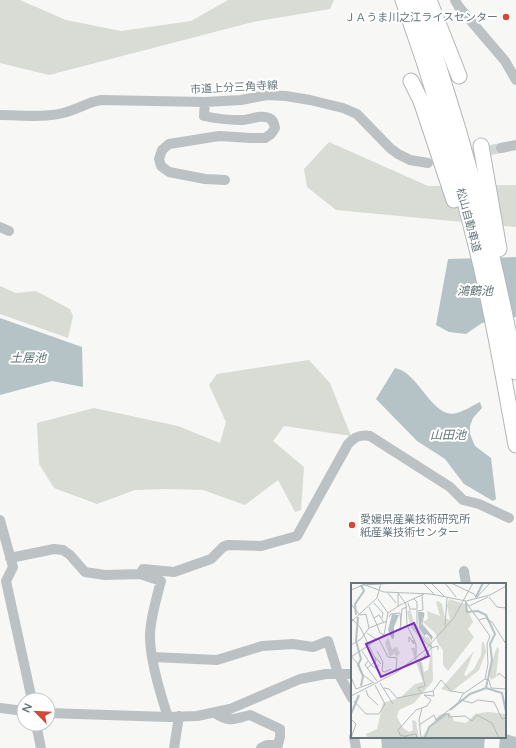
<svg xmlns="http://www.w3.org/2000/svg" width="516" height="748" font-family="'Varela Round','Noto Sans JP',sans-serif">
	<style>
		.green { fill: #d8dcd4 }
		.water { fill: #b6c3c6 }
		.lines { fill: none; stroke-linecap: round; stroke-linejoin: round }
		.minor-tunnel { stroke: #d2d7d7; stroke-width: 10; stroke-dasharray: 10 5; stroke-linecap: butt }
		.highway-casing { stroke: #b2b7b9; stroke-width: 17 }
		.minor { stroke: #bcc2c4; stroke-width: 10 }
		.highway { stroke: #fff; stroke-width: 15 }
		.poi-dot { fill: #d44838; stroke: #fff; stroke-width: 1.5 }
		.labels { text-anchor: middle; stroke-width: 4; stroke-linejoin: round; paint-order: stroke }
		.poi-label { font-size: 11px; fill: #65767d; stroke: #fff; text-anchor: end }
		.street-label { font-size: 11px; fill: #65767d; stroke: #fff }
		.water-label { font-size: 12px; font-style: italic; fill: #607578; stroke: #fff }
		.inset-river { fill: none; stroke: #b6c3c6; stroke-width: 2 }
		.inset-road { fill: none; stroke: #b4bbbe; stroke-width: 1 }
		.view { fill: #7b2cbf; fill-opacity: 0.15; stroke: #7b2cbf; stroke-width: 2 }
		.inset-edge { fill: none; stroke: #65767d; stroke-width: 2 }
	</style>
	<rect width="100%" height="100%" fill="#f7f7f5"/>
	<path class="green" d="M 0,0 L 20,0 L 66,20 L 121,31 L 191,21 L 228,0 L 334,0 L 330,9 L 253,22 L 49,75 L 0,63 Z
		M 329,142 L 428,186 L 516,185 L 516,227 L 336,210 L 307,187 L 304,169 Z
		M 0,286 L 16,293 L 36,291 L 70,309 L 73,316 L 68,338 L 0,314 Z
		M 309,360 L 330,383 L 351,436 L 284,426 L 273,441 L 304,467 L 301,510 L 295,512 L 278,480 L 245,505 L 203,490 L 165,489 L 135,490 L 97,504 L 54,488 L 39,464 L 37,423 L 94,408 L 178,426 L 220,443 L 226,422 L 209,385 L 217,374 Z"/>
	<path class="water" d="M 516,257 L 516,317 L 482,323 L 466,334 L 449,332 L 436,325 L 448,259 Z
		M 0,318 L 82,347 L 83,387 L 52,381 L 0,395 Z
		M 395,368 C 419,372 432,420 457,413 C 465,411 473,405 480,402 L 482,408 L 473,418 L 470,426 L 470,434 L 475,446 L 491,458 L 496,499 L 493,501 L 464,484 L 445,459 L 417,441 L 376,399 Z
		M 505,734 L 516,737 L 516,748 L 499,748 L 500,737 L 505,737 Z
		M 381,737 L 485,737 L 484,748 L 382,748 Z"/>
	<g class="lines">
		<path class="minor-tunnel" d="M 461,156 L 501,148"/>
		<g class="highway-casing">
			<path id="highway" d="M 403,0 C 432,81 457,165 477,249 C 493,314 504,380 516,445
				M 416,0 C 459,121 493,246 516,372
				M 429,0 L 459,76
				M 411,81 L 421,101 L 454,200
				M 481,146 L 499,249"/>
		</g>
		<path class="minor" d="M 455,0 L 459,7 L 505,61 L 516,80
			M 205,102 L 204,116 C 217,119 229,120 241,120 C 250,120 261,114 269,118 C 274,120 274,124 275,128 L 271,134 L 265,138 L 251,138 L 219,136 L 169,144 L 162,150 L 159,159 L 161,166 L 169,172 L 205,179 L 225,180
			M 0,115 C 20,115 43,118 63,113 C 76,110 88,102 101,100 L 205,102 L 241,100 L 267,95 L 286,96 L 310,100 L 343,108 L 357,114 L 390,148 L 398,154 L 410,160 L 428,163
			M 501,148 L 516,145
			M 0,227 L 9,231
			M 0,520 L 13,567 L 6,581 L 32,700
			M 10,558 L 54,549 L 63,550 L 70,555 L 85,572 L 105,575 L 140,574 L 161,581 C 157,596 149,623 150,639 C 151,663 160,693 168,717
			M 464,571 L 466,584
			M 140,574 L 143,569 L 174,572 L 211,559 L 223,547 L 228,545 L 261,546 L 297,536 L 348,444 C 354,437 360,434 370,436 L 450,487 L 463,500 L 479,504 L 509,518
			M 153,657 L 217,660 L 262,646 L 293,644 L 313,647 L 328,641 L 338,673 L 352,698
			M 0,708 L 24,711
			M 48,713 L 168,717 L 197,716 L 230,709 L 300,679 L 326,674 L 352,674
			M 215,713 C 230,723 233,719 250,715 L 280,729 L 280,737 L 277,748
			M 36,724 L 41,748
			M 354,737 L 356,748
			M 174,748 L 179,716
			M 261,748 L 267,745 L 278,745"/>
		<use href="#highway" class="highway"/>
	</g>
	<g class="poi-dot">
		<circle cx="506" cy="17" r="4"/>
		<circle cx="352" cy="525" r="4"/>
	</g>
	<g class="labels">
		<g class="poi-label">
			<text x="498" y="21">ＪＡうま川之江ライスセンター</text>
			<text x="360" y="523" text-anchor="start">愛媛県産業技術研究所<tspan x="360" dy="13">紙産業技術センター</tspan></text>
		</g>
		<g class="street-label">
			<text transform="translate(234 87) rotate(-3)" y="4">市道上分三角寺線</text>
			<text transform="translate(469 220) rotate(75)" y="4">松山自動車道</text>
		</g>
		<g class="water-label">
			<text x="475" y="295">鴻鶴池</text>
			<text x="28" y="362">土居池</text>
			<text x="448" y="439">山田池</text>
		</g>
	</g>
	<g transform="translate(351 583)">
		<rect width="155" height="155" fill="#f7f7f5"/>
		<path d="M 98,16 L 114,21 L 122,39 L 117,46 L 123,54 L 97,88 L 92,82 L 92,67 L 86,59 L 85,51 L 72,39 L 77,36 L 76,28 L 89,33 L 85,19 L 87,18 L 91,21 L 94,35 L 99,37 L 96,23 ZM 59,26 L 67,52 L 77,54 L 81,60 L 82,98 L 63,120 L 48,127 L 46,134 L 52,145 L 58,149 L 62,147 L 61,137 L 65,138 L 68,155 L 17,155 L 15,151 L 26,146 L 32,120 L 50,114 L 64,101 L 72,99 L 60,65 L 64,65 L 66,78 L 71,79 L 73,89 L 77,87 L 80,67 L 60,45 L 56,29 ZM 37,54 L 41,66 L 46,64 L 49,70 L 45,75 L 44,70 L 39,74 L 34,60 ZM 131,59 L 133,59 L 135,69 L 128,87 L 100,109 L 90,106 L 123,68 L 113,92 L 115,93 L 123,86 L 130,72 ZM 146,64 L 148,66 L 145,94 L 140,97 L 137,89 ZM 137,129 L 155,131 L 155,155 L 70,155 L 88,132 L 94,130 L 99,130 L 103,138 L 115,140 L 124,131 Z" fill="#d8dcd4"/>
		<path d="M 67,30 L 73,30 L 70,41 L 81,53 L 81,58 L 76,51 L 73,53 L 68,45 ZM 41,31 L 48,32 L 43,44 L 43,55 L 41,56 L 37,47 Z" fill="#b6c3c6"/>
		<path class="inset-river" d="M 125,14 L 132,0M 115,19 L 116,29 L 127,28 L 135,32 L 144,51 L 139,61 L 141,77 L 135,105M 5,32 L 4,21 L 13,8 L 10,2M 7,34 L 5,58 L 10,76 L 7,82 L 12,93 L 10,103M 135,105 L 151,110 L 155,129M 99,127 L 119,111 L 135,105M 0,131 L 8,112M 74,155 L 78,144 L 94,132"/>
		<path class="inset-road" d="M 9,0 L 33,9 L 80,11 L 115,18 L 139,12 L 155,3M 72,0 L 83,11M 80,0 L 93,13M 94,0 L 105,14M 100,0 L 123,11 L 126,16M 0,7 L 12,2 L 46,0M 37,10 L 45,20M 47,10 L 55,21 L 56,42 L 65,61 L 65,72M 126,14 L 139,0M 138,14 L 146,24 L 155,25M 63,16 L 66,19 L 66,43 L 74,59 L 81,64M 23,20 L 32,30 L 31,35M 57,20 L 59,26 L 65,26M 0,21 L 9,32 L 15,31 L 18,45 L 10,56 L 0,62M 118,23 L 137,14M 18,24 L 26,42M 47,24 L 47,11M 67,28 L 72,27 L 71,12M 67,29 L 73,30 L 71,41 L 82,55M 37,30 L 49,22 L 73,11M 38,34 L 40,31 L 49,30 L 50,42M 0,35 L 9,44 L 23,73 L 30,81M 23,35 L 28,32 L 33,40M 128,37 L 134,35 L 141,39 L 155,61M 0,39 L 26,15 L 30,0M 26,42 L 29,50 L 33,52M 94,43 L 96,15M 18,45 L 36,38M 49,47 L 51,26 L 56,24M 16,50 L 26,57M 28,56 L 37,74 L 46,75 L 45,87M 58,59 L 58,54 L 63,61 L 62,57M 11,68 L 21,83 L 24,85 L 28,82M 26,68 L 32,79 L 31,88 L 34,89 L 40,86M 0,73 L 8,82 L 12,92 L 23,100M 0,74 L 33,52 L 37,30 L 27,16M 68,76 L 74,103 L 67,105 L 70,109M 17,78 L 14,82 L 26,98M 70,78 L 80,65 L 87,63 L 87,67M 16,85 L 25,78 L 24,74M 146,93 L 148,90 L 155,96M 0,94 L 5,106 L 21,100M 134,96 L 138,97 L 140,105 L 155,106M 29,100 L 42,121M 33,105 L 38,106 L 46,115 L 82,108M 15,107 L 17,113 L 27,122M 82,108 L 90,97 L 100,108 L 113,110M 0,113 L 46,89 L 73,68 L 102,36 L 122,0M 110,117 L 121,120 L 127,117 L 143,119 L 151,136 L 155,135M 3,118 L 15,131 L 28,131 L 34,121 L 24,102M 93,132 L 98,131 L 97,134 L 114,133 L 121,138 L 126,132 L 141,140 L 148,155M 68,142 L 83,132 L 85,137 L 107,120 L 112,111 L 134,96 L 137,81 L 136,61 L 139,53 L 114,18M 0,143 L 0,130M 54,153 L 65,151 L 66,155M 0,155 L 5,141 L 1,137M 60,155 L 49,152 L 47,147 L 65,127 L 76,123 L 80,117 L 73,112 L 83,113 L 82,108M 70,155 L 68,137 L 71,125"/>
		<path class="view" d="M 63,40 L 78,73 L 30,94 L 15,61 Z"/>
		<rect width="155" height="155" class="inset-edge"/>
	</g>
	<g transform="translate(36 712) rotate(294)"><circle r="19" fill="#ffffff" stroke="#c1c8cb"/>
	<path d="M0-3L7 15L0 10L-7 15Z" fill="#d44838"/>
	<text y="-6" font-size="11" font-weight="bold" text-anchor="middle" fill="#65767d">N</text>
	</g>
</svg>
